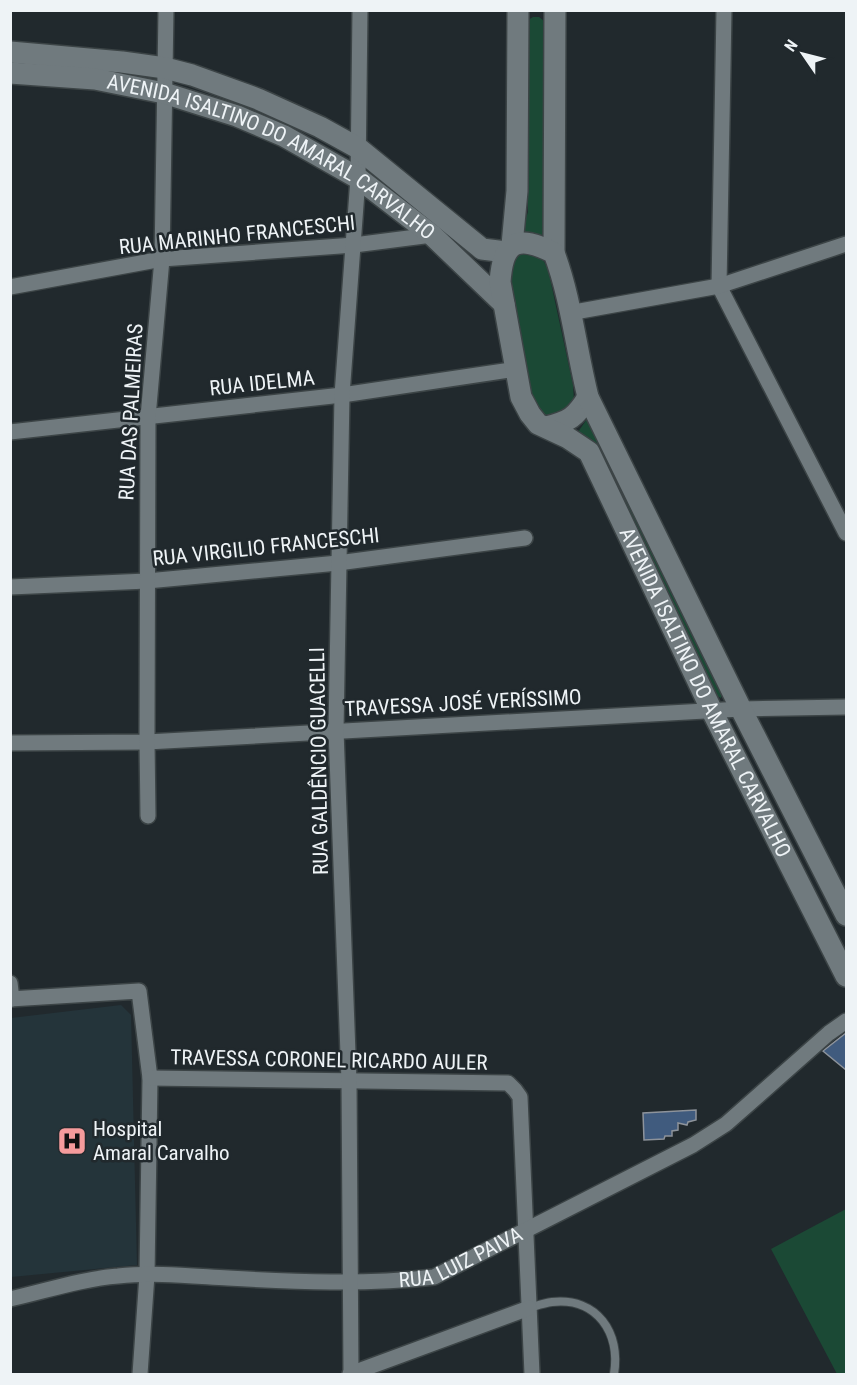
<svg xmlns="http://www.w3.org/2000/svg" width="857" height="1385" font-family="'Roboto Condensed',sans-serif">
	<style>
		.built { fill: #24343a }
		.green { fill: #1b4935 }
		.building { fill: #405b7e; stroke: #8d939b; stroke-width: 1.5 }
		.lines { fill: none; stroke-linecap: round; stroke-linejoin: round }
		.lane-casing { stroke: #3c4446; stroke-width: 10 }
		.street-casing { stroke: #3c4446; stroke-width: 18 }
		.secondary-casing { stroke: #3c4446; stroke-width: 24 }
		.lane { stroke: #707a7e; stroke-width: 8 }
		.street { stroke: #707a7e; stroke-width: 15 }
		.secondary { stroke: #707a7e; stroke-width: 21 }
		.labels { text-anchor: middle; stroke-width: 5; stroke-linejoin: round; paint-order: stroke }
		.street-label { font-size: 21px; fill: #eef3f6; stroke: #21292d }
		.poi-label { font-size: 21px; fill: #eef3f6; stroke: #21292d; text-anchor: start }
	</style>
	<rect width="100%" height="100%" fill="#21292d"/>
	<path class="built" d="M 121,1005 L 131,1015 L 137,1265 L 11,1277 L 11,1018 Z"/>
	<path class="green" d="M 533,17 L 539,17 L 544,21 L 545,27 L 546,243 L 520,236 L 528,212 L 526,28 L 528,20 Z
		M 524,251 L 542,258 L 548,269 L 573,385 L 574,401 L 567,413 C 551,418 544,423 534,406 L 506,269 L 509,260 Z
		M 591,413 L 723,692 L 721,698 L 717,696 L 616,486 L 571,434 L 578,432 Z
		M 846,1209 L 846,1374 L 837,1374 L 771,1249 Z"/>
	<path class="building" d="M 846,1033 L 846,1070 L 823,1051 Z
		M 696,1110 L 696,1120 L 688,1122 L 687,1125 L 678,1123 L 678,1130 L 672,1131 L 672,1136 L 665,1136 L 664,1139 L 644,1140 L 643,1113 Z"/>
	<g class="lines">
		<g class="lane-casing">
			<path id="lane" d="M 529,1308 C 536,1306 544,1303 552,1302 C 597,1297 621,1333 614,1374"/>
		</g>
		<g class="street-casing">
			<g id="street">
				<path d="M 724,10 L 719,286 L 846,533"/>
				<path d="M 10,287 L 162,259 L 354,245 L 432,235"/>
				<path d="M 569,313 L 719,286 L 846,244"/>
				<path d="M 10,432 L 342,395 L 517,369"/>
				<path d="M 10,587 L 147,581 L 338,563 L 525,538"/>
				<path d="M 10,743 L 147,742 L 741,709 L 846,707"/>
				<path d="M 148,816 L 147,742 L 148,417 L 162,259 L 166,10"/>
				<path d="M 10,983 L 12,999"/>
				<path d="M 10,999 L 139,991 L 150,1078 L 147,1275 L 140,1374"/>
				<path d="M 150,1078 L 508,1083 L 515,1090 L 520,1097 L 532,1374"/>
				<path id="s1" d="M 10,1299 C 46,1291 81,1279 118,1276 C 154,1272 192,1276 228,1278 C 296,1282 366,1285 434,1277 L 693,1145 L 726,1124 L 829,1033 L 846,1021"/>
				<path d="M 350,1374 L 529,1308"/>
				<path d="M 351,1374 L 349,1081 L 336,730 L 342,395 L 358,178 L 360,10"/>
			</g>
		</g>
		<g class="secondary-casing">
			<g id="secondary">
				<path d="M 10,52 L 122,62 L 165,68 L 192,75 L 258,99 L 320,127 L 358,148 L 482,249 L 506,252"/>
				<path id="s2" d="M 10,73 L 95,79 L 164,93 L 237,116 L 284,136 L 358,178 L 432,235 L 504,304"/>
				<path d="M 512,245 L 517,191 L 518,10"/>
				<path d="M 554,253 L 555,10"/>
				<path d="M 546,427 C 569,422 576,417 588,397"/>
				<path id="s3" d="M 846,915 L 741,709 L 588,397 C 576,349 571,298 554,253 C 517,234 503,241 500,282 L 521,397 L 530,414 L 538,424 L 568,438 L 589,452 L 712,711 L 846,976"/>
			</g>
		</g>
		<use href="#lane" class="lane"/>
		<use href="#street" class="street"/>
		<use href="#secondary" class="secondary"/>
	</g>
	<defs>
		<g id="hospital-square" transform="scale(1.5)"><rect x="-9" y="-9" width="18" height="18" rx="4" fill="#f59b9c" stroke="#21292d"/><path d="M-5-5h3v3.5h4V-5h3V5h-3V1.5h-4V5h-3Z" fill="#111"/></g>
	</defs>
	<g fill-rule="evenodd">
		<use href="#hospital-square" x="72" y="1141"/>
	</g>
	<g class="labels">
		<g class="street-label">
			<text dy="7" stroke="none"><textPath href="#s2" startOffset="280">AVENIDA ISALTINO DO AMARAL CARVALHO</textPath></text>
			<text transform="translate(237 235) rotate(-6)" y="7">RUA MARINHO FRANCESCHI</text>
			<text transform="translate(262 383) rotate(-6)" y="7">RUA IDELMA</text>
			<text transform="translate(131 412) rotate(-87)" y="7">RUA DAS PALMEIRAS</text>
			<text transform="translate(266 547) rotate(-6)" y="7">RUA VIRGILIO FRANCESCHI</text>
			<text dy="7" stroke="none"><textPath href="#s3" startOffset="1284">AVENIDA ISALTINO DO AMARAL CARVALHO</textPath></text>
			<text transform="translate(463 703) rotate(-3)" y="7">TRAVESSA JOSÉ VERÍSSIMO</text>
			<text transform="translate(319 761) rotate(-91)" y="7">RUA GALDÊNCIO GUACELLI</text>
			<text transform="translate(329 1060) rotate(1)" y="7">TRAVESSA CORONEL RICARDO AULER</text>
			<text dy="7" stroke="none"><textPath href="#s1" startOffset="458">RUA LUIZ PAIVA</textPath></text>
		</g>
		<g class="poi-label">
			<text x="93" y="1136">Hospital<tspan x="93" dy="24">Amaral Carvalho</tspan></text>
		</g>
	</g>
	<rect width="857" height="1385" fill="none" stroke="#eef3f6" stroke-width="24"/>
	<g transform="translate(803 54) rotate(305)" stroke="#21292d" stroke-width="4.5" paint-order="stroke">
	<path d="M0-4.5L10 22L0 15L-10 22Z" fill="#eef3f6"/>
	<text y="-9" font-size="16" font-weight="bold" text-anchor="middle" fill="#eef3f6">N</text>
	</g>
</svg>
